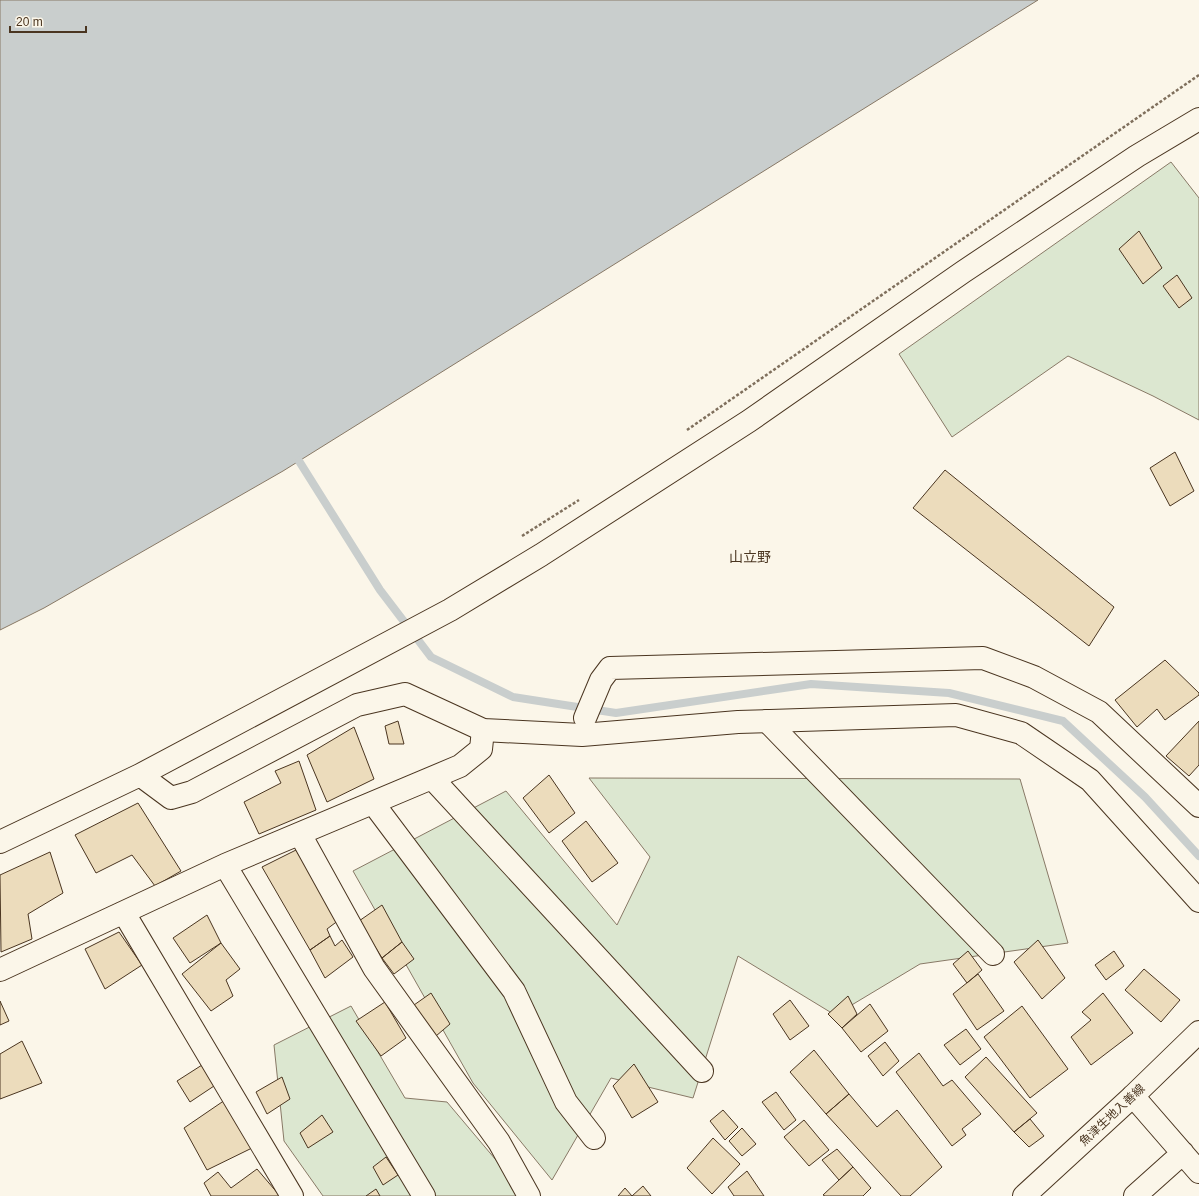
<svg xmlns="http://www.w3.org/2000/svg" width="1199" height="1196" font-family="Helvetica,'Noto Sans JP',sans-serif">
	<style>
		.green { fill: #dce7d0; stroke: #887966 }
		.water { fill: #c9cecd; stroke: #887966 }
		.lines { fill: none; stroke-linecap: round; stroke-linejoin: round }
		.stream { stroke: #c9cecd; stroke-width: 8 }
		.building { fill: #ecdcbc; stroke: #4a3520 }
		.minor-casing { stroke: #4a3520; stroke-width: 24 }
		.tertiary-casing { stroke: #4a3520; stroke-width: 24 }
		.primary-casing { stroke: #4a3520; stroke-width: 24 }
		.path { stroke: #7f6f5c; stroke-width: 2.5; stroke-dasharray: 3 2; stroke-linecap: butt }
		.minor { stroke: #fbf6e9; stroke-width: 22 }
		.tertiary { stroke: #fbf6e9; stroke-width: 22 }
		.primary { stroke: #fbf6e9; stroke-width: 22 }
		.labels { text-anchor: middle; stroke-width: 3; stroke-linejoin: round; paint-order: stroke }
		.street-label { font-size: 12px; fill: #4a3520; stroke: #fbf6e9 }
		.quarter-label { font-size: 14px; fill: #4a3520; stroke: #fbf6e9 }
	</style>
	<rect width="100%" height="100%" fill="#fbf6e9"/>
	<path class="green" d="M 1171,162 L 1199,198 L 1199,420 L 1153,396 L 1068,356 L 952,437 L 899,354 Z
		M 589,778 L 1020,779 L 1068,943 L 920,964 L 835,1015 L 738,956 L 693,1098 L 611,1078 L 552,1180 L 473,1083 L 353,871 L 506,791 L 617,925 L 650,857 Z
		M 351,1006 L 405,1098 L 447,1102 L 517,1185 L 519,1196 L 323,1196 L 284,1141 L 274,1045 Z"/>
	<path class="water" d="M 0,0 L 1038,0 L 283,471 L 44,608 L 0,630 Z"/>
	<g class="lines">
		<path class="stream" d="M 299,461 L 380,590 L 431,657 L 513,697 L 616,713 L 811,684 L 949,693 L 1063,721 L 1145,797 L 1199,856"/>
	</g>
	<path class="building" d="M 1139,231 L 1162,268 L 1143,284 L 1119,249 Z
		M 1177,275 L 1192,298 L 1179,308 L 1163,286 Z
		M 1175,452 L 1194,491 L 1170,506 L 1150,468 Z
		M 945,470 L 1114,607 L 1089,646 L 913,508 Z
		M 1165,660 L 1199,693 L 1199,695 L 1165,720 L 1157,709 L 1137,727 L 1115,700 Z
		M 398,721 L 404,744 L 389,744 L 385,726 Z
		M 1199,721 L 1199,765 L 1189,776 L 1166,756 Z
		M 354,727 L 374,779 L 327,802 L 307,755 Z
		M 299,761 L 316,810 L 259,834 L 244,802 L 281,783 L 275,771 Z
		M 549,775 L 575,813 L 549,833 L 523,798 Z
		M 138,803 L 181,871 L 155,886 L 132,855 L 96,873 L 75,835 Z
		M 586,821 L 618,863 L 592,882 L 562,841 Z
		M 296,850 L 339,920 L 327,929 L 330,936 L 310,950 L 262,867 Z
		M 50,852 L 63,893 L 28,914 L 32,939 L 1,952 L 0,875 Z
		M 382,905 L 402,942 L 382,958 L 359,921 Z
		M 207,915 L 221,943 L 190,963 L 173,938 Z
		M 119,932 L 142,965 L 105,989 L 85,949 Z
		M 330,936 L 335,946 L 342,940 L 353,957 L 325,978 L 310,950 Z
		M 1038,940 L 1065,978 L 1042,999 L 1014,962 Z
		M 402,942 L 414,959 L 394,974 L 382,958 Z
		M 221,943 L 240,969 L 226,980 L 233,996 L 211,1011 L 182,974 Z
		M 968,951 L 982,970 L 967,983 L 953,964 Z
		M 1114,951 L 1124,966 L 1106,980 L 1095,965 Z
		M 1144,969 L 1180,1000 L 1161,1022 L 1125,990 Z
		M 978,974 L 1004,1011 L 977,1030 L 953,994 Z
		M 431,993 L 450,1024 L 436,1036 L 414,1005 Z
		M 1103,993 L 1133,1033 L 1091,1065 L 1071,1037 L 1091,1020 L 1082,1012 Z
		M 848,996 L 857,1014 L 842,1028 L 828,1014 Z
		M 790,1000 L 809,1026 L 790,1040 L 773,1014 Z
		M 0,1001 L 9,1021 L 0,1025 Z
		M 385,1002 L 406,1038 L 381,1056 L 356,1021 Z
		M 870,1004 L 888,1031 L 861,1052 L 842,1028 Z
		M 1022,1006 L 1068,1069 L 1030,1098 L 984,1037 Z
		M 966,1029 L 981,1049 L 960,1065 L 944,1045 Z
		M 22,1041 L 42,1083 L 0,1099 L 0,1054 Z
		M 885,1042 L 899,1061 L 883,1076 L 868,1056 Z
		M 814,1050 L 849,1094 L 826,1114 L 790,1072 Z
		M 919,1053 L 943,1086 L 952,1080 L 981,1114 L 962,1129 L 966,1135 L 952,1146 L 896,1072 Z
		M 986,1057 L 1037,1113 L 1014,1132 L 965,1077 Z
		M 634,1064 L 658,1102 L 632,1118 L 613,1086 Z
		M 202,1065 L 217,1084 L 190,1102 L 177,1081 Z
		M 282,1077 L 290,1099 L 267,1114 L 256,1092 Z
		M 776,1092 L 796,1120 L 784,1130 L 762,1102 Z
		M 849,1094 L 877,1127 L 897,1110 L 942,1167 L 910,1196 L 901,1196 L 826,1114 Z
		M 225,1100 L 252,1148 L 207,1170 L 184,1128 Z
		M 723,1110 L 738,1127 L 725,1140 L 710,1121 Z
		M 322,1115 L 333,1132 L 308,1148 L 300,1133 Z
		M 1030,1119 L 1044,1136 L 1029,1147 L 1014,1132 Z
		M 804,1120 L 829,1150 L 809,1166 L 784,1137 Z
		M 742,1128 L 756,1144 L 742,1156 L 729,1141 Z
		M 713,1138 L 740,1164 L 712,1194 L 687,1168 Z
		M 837,1149 L 853,1167 L 839,1180 L 822,1160 Z
		M 386,1157 L 398,1175 L 383,1185 L 373,1167 Z
		M 853,1167 L 871,1188 L 863,1196 L 825,1196 L 823,1195 Z
		M 257,1169 L 280,1196 L 211,1196 L 204,1183 L 218,1172 L 231,1188 Z
		M 747,1171 L 764,1196 L 734,1196 L 728,1187 Z
		M 643,1186 L 651,1196 L 618,1196 L 625,1188 L 632,1196 Z
		M 376,1189 L 380,1196 L 366,1196 Z"/>
	<g class="lines">
		<g class="minor-casing">
			<path id="minor" d="M 585,718 L 601,680 L 610,668 L 983,658 L 1034,677 L 1099,712 L 1199,806
				M 767,721 L 993,954
				M 432,778 L 702,1071
				M 373,803 L 514,991 L 566,1102 L 594,1138
				M 300,834 L 374,968 L 499,1142 L 529,1196
				M 225,865 L 424,1196
				M 124,913 L 292,1196
				M 0,970 L 225,865 L 460,766 L 481,749 L 483,730
				M 1133,1096 L 1199,1172
				M 1135,1196 L 1183,1153"/>
		</g>
		<g class="tertiary-casing">
			<path id="tertiary" d="M 140,775 L 171,798 L 192,792 L 357,705 L 405,694 L 483,730 L 582,735 L 738,722 L 956,715 L 1021,733 L 1090,780 L 1199,901
				M 0,842 L 140,775 L 450,610 L 541,555 L 749,421 L 963,272 L 1137,156 L 1199,119"/>
		</g>
		<g class="primary-casing">
			<path id="primary" d="M 1024,1196 L 1133,1096 L 1199,1032"/>
		</g>
		<path class="path" d="M 687,430 L 1199,75
			M 522,536 L 579,500"/>
		<use href="#minor" class="minor"/>
		<use href="#tertiary" class="tertiary"/>
		<use href="#primary" class="primary"/>
	</g>
	<g class="labels">
		<g class="street-label">
			<text transform="translate(1112 1115) rotate(-43)" y="4">魚津生地入善線</text>
		</g>
		<g class="quarter-label">
			<text x="750" y="562">山立野</text>
		</g>
	</g>
	<path d="M10 26v6h76v-6" fill="none" stroke="#4a3520" stroke-width="2"/>
	<text x="16" y="26" font-size="12" fill="#4a3520" stroke="#fbf6e9" stroke-width="3" paint-order="stroke">20 m</text>
</svg>
